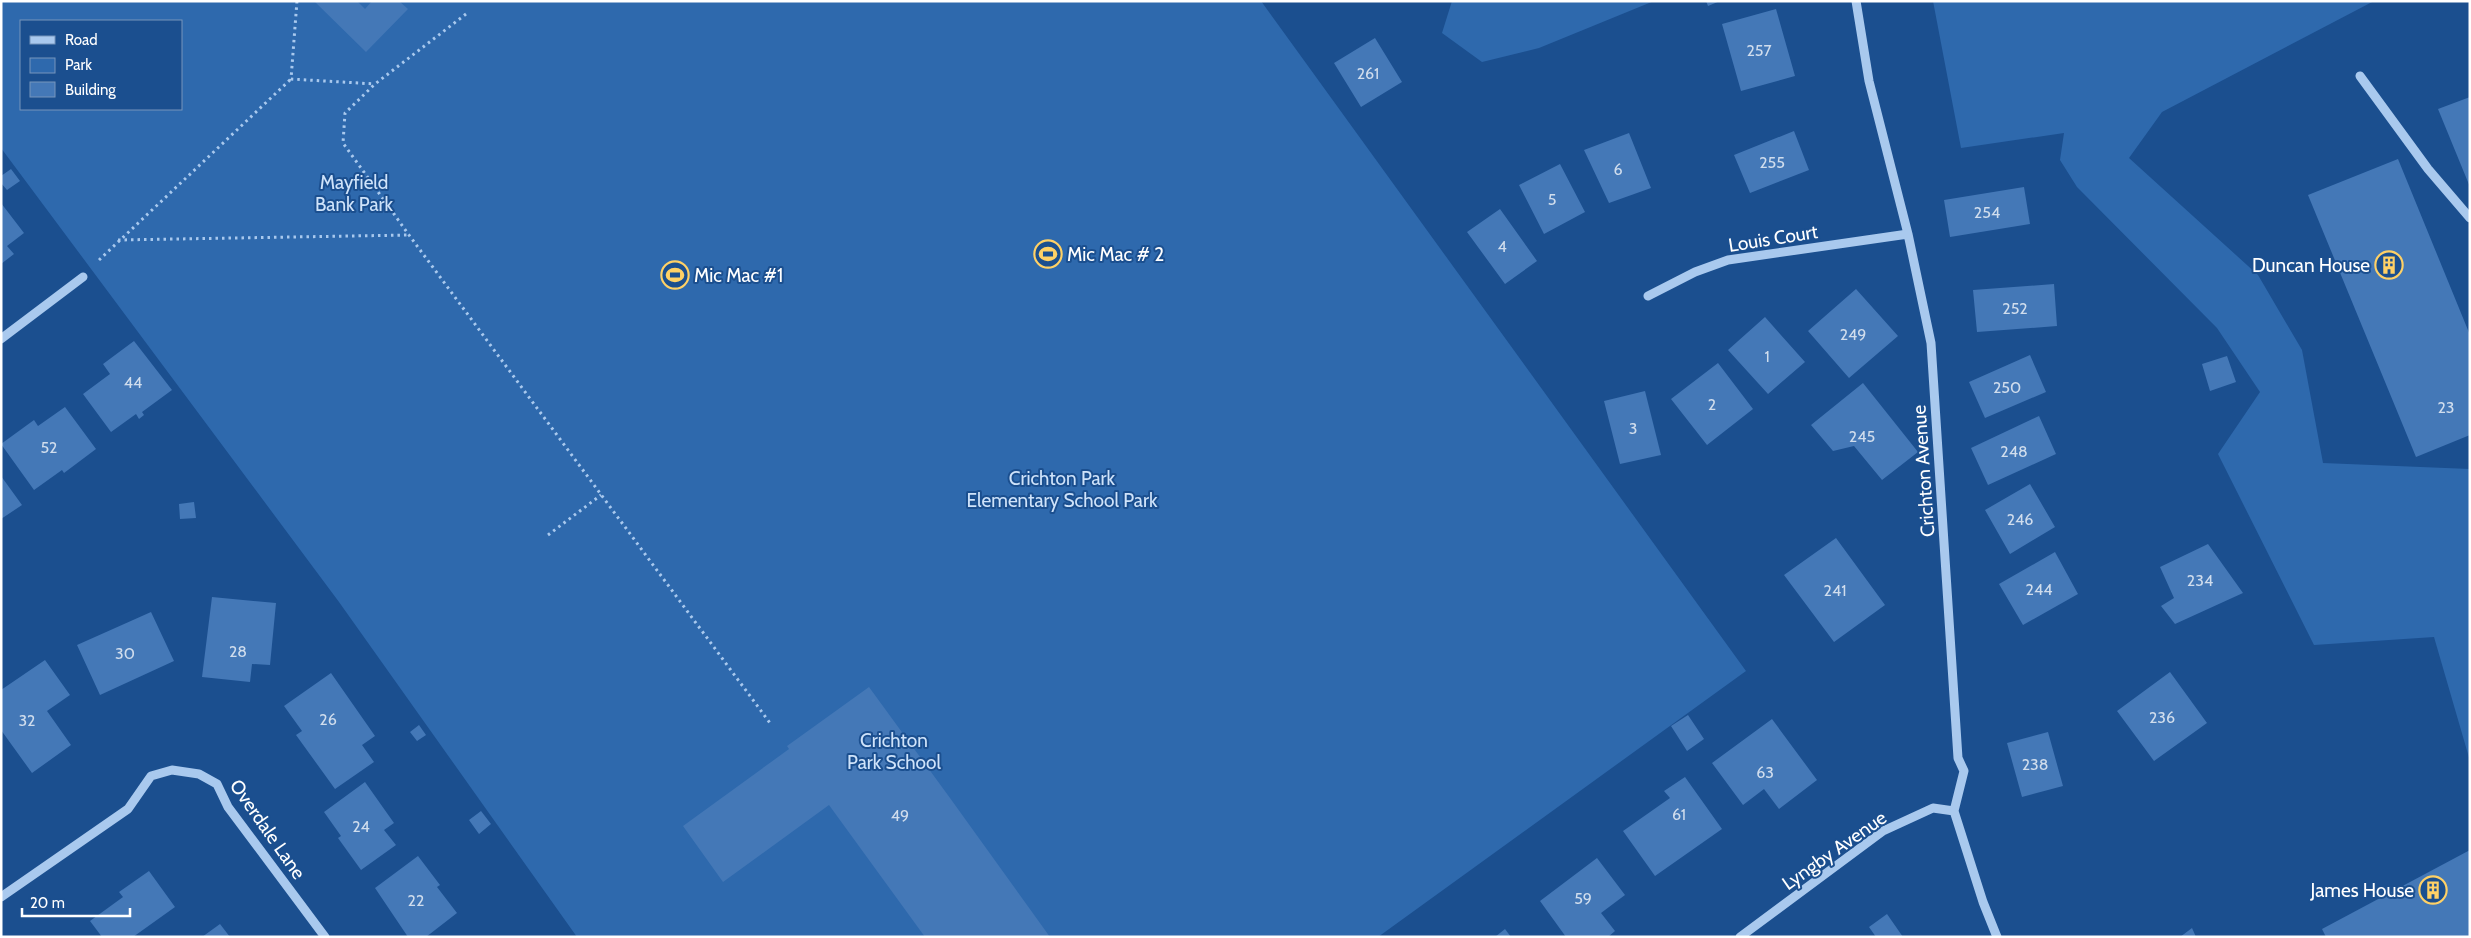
<svg xmlns="http://www.w3.org/2000/svg" width="2471" height="938" font-family="Cabin,sans-serif">
	<style>
		.green { fill: #2e69ad; fill-rule: evenodd }
		.building { fill: #4478b7 }
		.lines { fill: none; stroke-linecap: round; stroke-linejoin: round }
		.path { stroke: #a9c9ee; stroke-width: 3; stroke-dasharray: 2.5 4; stroke-linecap: butt }
		.minor { stroke: #a9c9ee; stroke-width: 9 }
		.labels { text-anchor: middle; stroke-width: 4; stroke-linejoin: round; paint-order: stroke }
		.number-label { font-size: 16px; fill: #d0dded }
		.park-label { font-size: 19px; fill: #cfe3fa; stroke: #1b4f8f }
		.street-label { font-size: 19px; fill: #fff; stroke: #1b4f8f }
		.poi-label { font-size: 19px; fill: #fff; stroke: #1b4f8f; text-anchor: start }
	</style>
	<rect width="100%" height="100%" fill="#1b4f8f"/>
	<path class="green" d="M 1,1 L 1261,1 L 1746,671 L 1378,937 L 577,937 L 339,602 L 1,148 ZM 21,21 L 181,21 L 181,109 L 21,109 Z
		M 1452,1 L 1654,1 L 1539,48 L 1482,62 L 1442,33 Z
		M 1933,1 L 2374,1 L 2162,112 L 2129,158 L 2258,275 L 2302,350 L 2323,463 L 2470,469 L 2470,761 L 2434,637 L 2314,645 L 2218,454 L 2260,392 L 2217,328 L 2077,187 L 2060,160 L 2064,133 L 1961,148 Z"/>
	<path class="building" d="M 314,1 L 357,1 L 365,9 L 372,1 L 399,1 L 408,9 L 366,52 Z
		M 1706,1 L 1720,1 L 1708,6 Z
		M 1776,9 L 1795,76 L 1741,91 L 1722,24 Z
		M 1375,38 L 1402,82 L 1361,107 L 1334,63 Z
		M 2470,97 L 2470,187 L 2438,109 Z
		M 1794,131 L 1809,170 L 1750,193 L 1734,155 Z
		M 1629,133 L 1651,188 L 1609,203 L 1584,150 Z
		M 2398,159 L 2470,335 L 2470,435 L 2416,457 L 2308,195 Z
		M 1560,164 L 1585,212 L 1544,234 L 1519,185 Z
		M 11,169 L 20,181 L 7,190 L 1,183 L 1,176 Z
		M 2024,187 L 2030,224 L 1950,237 L 1944,200 Z
		M 1,203 L 24,233 L 7,246 L 14,254 L 1,264 Z
		M 1500,209 L 1537,261 L 1505,284 L 1467,232 Z
		M 2054,284 L 2057,326 L 1977,332 L 1973,290 Z
		M 1856,289 L 1898,336 L 1849,378 L 1808,331 Z
		M 1765,317 L 1805,362 L 1768,394 L 1728,350 Z
		M 134,341 L 172,390 L 142,412 L 144,415 L 139,419 L 136,414 L 111,432 L 83,394 L 110,374 L 103,364 Z
		M 2030,355 L 2046,392 L 1985,418 L 1969,382 Z
		M 2227,356 L 2236,382 L 2210,391 L 2202,364 Z
		M 1718,363 L 1753,409 L 1707,445 L 1671,399 Z
		M 1863,383 L 1918,452 L 1882,480 L 1854,446 L 1833,451 L 1811,425 Z
		M 1645,391 L 1661,455 L 1620,464 L 1604,401 Z
		M 65,407 L 96,449 L 64,473 L 62,470 L 34,490 L 1,444 L 34,420 L 38,426 Z
		M 2039,416 L 2056,454 L 1988,485 L 1971,448 Z
		M 1,476 L 22,505 L 1,519 Z
		M 2030,484 L 2055,527 L 2010,554 L 1985,510 Z
		M 194,502 L 196,518 L 180,519 L 179,504 Z
		M 1836,538 L 1885,605 L 1834,642 L 1784,575 Z
		M 2208,544 L 2243,593 L 2175,624 L 2161,606 L 2174,598 L 2160,567 Z
		M 2055,552 L 2078,594 L 2023,625 L 1999,584 Z
		M 212,597 L 276,603 L 270,665 L 252,664 L 250,682 L 202,677 Z
		M 151,612 L 174,661 L 100,695 L 77,645 Z
		M 45,660 L 70,695 L 47,711 L 71,745 L 32,773 L 1,730 L 1,690 Z
		M 2170,672 L 2207,723 L 2154,761 L 2117,711 Z
		M 331,673 L 375,736 L 362,745 L 374,762 L 335,789 L 296,735 L 302,731 L 284,706 Z
		M 869,687 L 950,798 L 1050,937 L 925,937 L 829,805 L 723,882 L 683,826 L 789,749 L 787,746 Z
		M 1688,715 L 1704,739 L 1687,751 L 1671,726 Z
		M 1772,719 L 1817,780 L 1779,809 L 1764,789 L 1743,805 L 1712,763 Z
		M 419,725 L 426,735 L 417,741 L 410,732 Z
		M 2048,732 L 2063,786 L 2022,797 L 2007,743 Z
		M 1685,777 L 1722,829 L 1655,876 L 1623,831 L 1670,798 L 1664,791 Z
		M 365,782 L 394,823 L 384,830 L 396,845 L 361,870 L 338,838 L 341,836 L 324,812 Z
		M 481,811 L 491,824 L 479,834 L 469,820 Z
		M 2470,850 L 2470,937 L 2326,937 L 2322,929 Z
		M 418,856 L 440,885 L 437,887 L 457,913 L 426,937 L 408,937 L 375,888 Z
		M 1597,858 L 1625,895 L 1601,913 L 1615,931 L 1608,937 L 1566,937 L 1540,901 Z
		M 149,871 L 175,907 L 133,937 L 102,937 L 90,921 L 123,897 L 119,892 Z
		M 1887,914 L 1903,937 L 1876,937 L 1869,927 Z
		M 220,924 L 230,937 L 202,937 Z
		M 2192,928 L 2196,937 L 2180,937 Z
		M 1505,929 L 1511,937 L 1495,937 Z"/>
	<g class="lines">
		<path class="path" d="M 297,1 L 291,79 L 375,84
			M 466,14 L 375,84 L 345,113 L 343,143 L 409,235 L 770,723
			M 118,240 L 409,235
			M 99,260 L 291,79
			M 548,535 L 601,495"/>
		<path class="minor" d="M 1856,1 L 1869,81 L 1908,234 L 1931,343 L 1958,758 L 1964,771 L 1954,811 L 1983,902 L 1997,937
			M 2360,76 L 2428,169 L 2470,218
			M 1648,296 L 1695,272 L 1728,260 L 1908,234
			M 1,339 L 83,277
			M 1,897 L 128,809 L 151,776 L 172,770 L 199,774 L 217,784 L 228,807 L 325,937
			M 1740,937 L 1883,831 L 1933,808 L 1954,811"/>
	</g>
	<defs>
		<g id="stadium-ring" transform="scale(1.4375)"><circle r="9.5" fill="#1b4f8f" stroke="#ffd166" stroke-width="1.5"/><path d="M0-5a6.5 5 0 1 0 0 10a6.5 5 0 1 0 0-10ZM-3.5-1.8h7v3.6h-7Z" fill="#ffd166"/></g>
		<g id="building-ring" transform="scale(1.4375)"><circle r="9.5" fill="#1b4f8f" stroke="#ffd166" stroke-width="1.5"/><path d="M-4-6H4V6H1V3H-1V6H-4ZM-2.5-4.3h1.7v1.8h-1.7ZM.8-4.3h1.7v1.8H.8ZM-2.5-1h1.7V.8h-1.7ZM.8-1h1.7V.8H.8Z" fill="#ffd166"/></g>
	</defs>
	<g fill-rule="evenodd">
		<use href="#stadium-ring" x="1048" y="254"/>
		<use href="#building-ring" x="2389" y="265"/>
		<use href="#stadium-ring" x="675" y="275"/>
		<use href="#building-ring" x="2433" y="890"/>
	</g>
	<g class="labels">
		<g class="number-label">
			<text x="1759" y="56">257</text>
			<text x="1368" y="79">261</text>
			<text x="1772" y="168">255</text>
			<text x="1618" y="175">6</text>
			<text x="1552" y="205">5</text>
			<text x="1987" y="218">254</text>
			<text x="1502" y="252">4</text>
			<text x="2015" y="314">252</text>
			<text x="1853" y="340">249</text>
			<text x="1767" y="362">1</text>
			<text x="133" y="388">44</text>
			<text x="2007" y="393">250</text>
			<text x="1712" y="410">2</text>
			<text x="2446" y="413">23</text>
			<text x="1633" y="434">3</text>
			<text x="1862" y="442">245</text>
			<text x="49" y="453">52</text>
			<text x="2014" y="457">248</text>
			<text x="2020" y="525">246</text>
			<text x="2200" y="586">234</text>
			<text x="2039" y="595">244</text>
			<text x="1835" y="596">241</text>
			<text x="238" y="657">28</text>
			<text x="125" y="659">30</text>
			<text x="2162" y="723">236</text>
			<text x="328" y="725">26</text>
			<text x="27" y="726">32</text>
			<text x="2035" y="770">238</text>
			<text x="1765" y="778">63</text>
			<text x="1679" y="820">61</text>
			<text x="900" y="821">49</text>
			<text x="361" y="832">24</text>
			<text x="1583" y="904">59</text>
			<text x="416" y="906">22</text>
		</g>
		<g class="park-label">
			<text x="354" y="189">Mayfield<tspan x="354" dy="22">Bank Park</tspan></text>
			<text x="1062" y="485">Crichton Park<tspan x="1062" dy="22">Elementary School Park</tspan></text>
			<text x="894" y="747">Crichton<tspan x="894" dy="22">Park School</tspan></text>
		</g>
		<g class="street-label">
			<text transform="translate(1773 238) rotate(-9)" y="7">Louis Court</text>
			<text transform="translate(1923 471) rotate(-94)" y="7">Crichton Avenue</text>
			<text transform="translate(268 829) rotate(55)" y="7">Overdale Lane</text>
			<text transform="translate(1834 850) rotate(-35)" y="7">Lyngby Avenue</text>
		</g>
		<g class="poi-label">
			<text x="1067" y="261">Mic Mac # 2</text>
			<text x="2370" y="272" text-anchor="end">Duncan House</text>
			<text x="694" y="282">Mic Mac #1</text>
			<text x="2414" y="897" text-anchor="end">James House</text>
		</g>
	</g>
	<rect width="2471" height="938" fill="none" stroke="#ffffff" stroke-width="5"/>
	<rect x="20" y="20" width="162" height="90" fill="#1b4f8f" stroke="#7695bc"/>
	<rect x="30" y="36" width="25" height="8" fill="#a9c9ee" stroke="#7695bc"/>
	<text x="65" y="45" font-size="15" fill="#ffffff">Road</text>
	<rect x="30" y="58" width="25" height="15" fill="#2e69ad" stroke="#7695bc"/>
	<text x="65" y="70" font-size="15" fill="#ffffff">Park</text>
	<rect x="30" y="82" width="25" height="15" fill="#4478b7" stroke="#7695bc"/>
	<text x="65" y="95" font-size="15" fill="#ffffff">Building</text>
	<path d="M22 908v8h108v-8" fill="none" stroke="#ffffff" stroke-width="2.5"/>
	<text x="30" y="908" font-size="15" fill="#ffffff" stroke="#1b4f8f" stroke-width="4" paint-order="stroke">20 m</text>
</svg>
